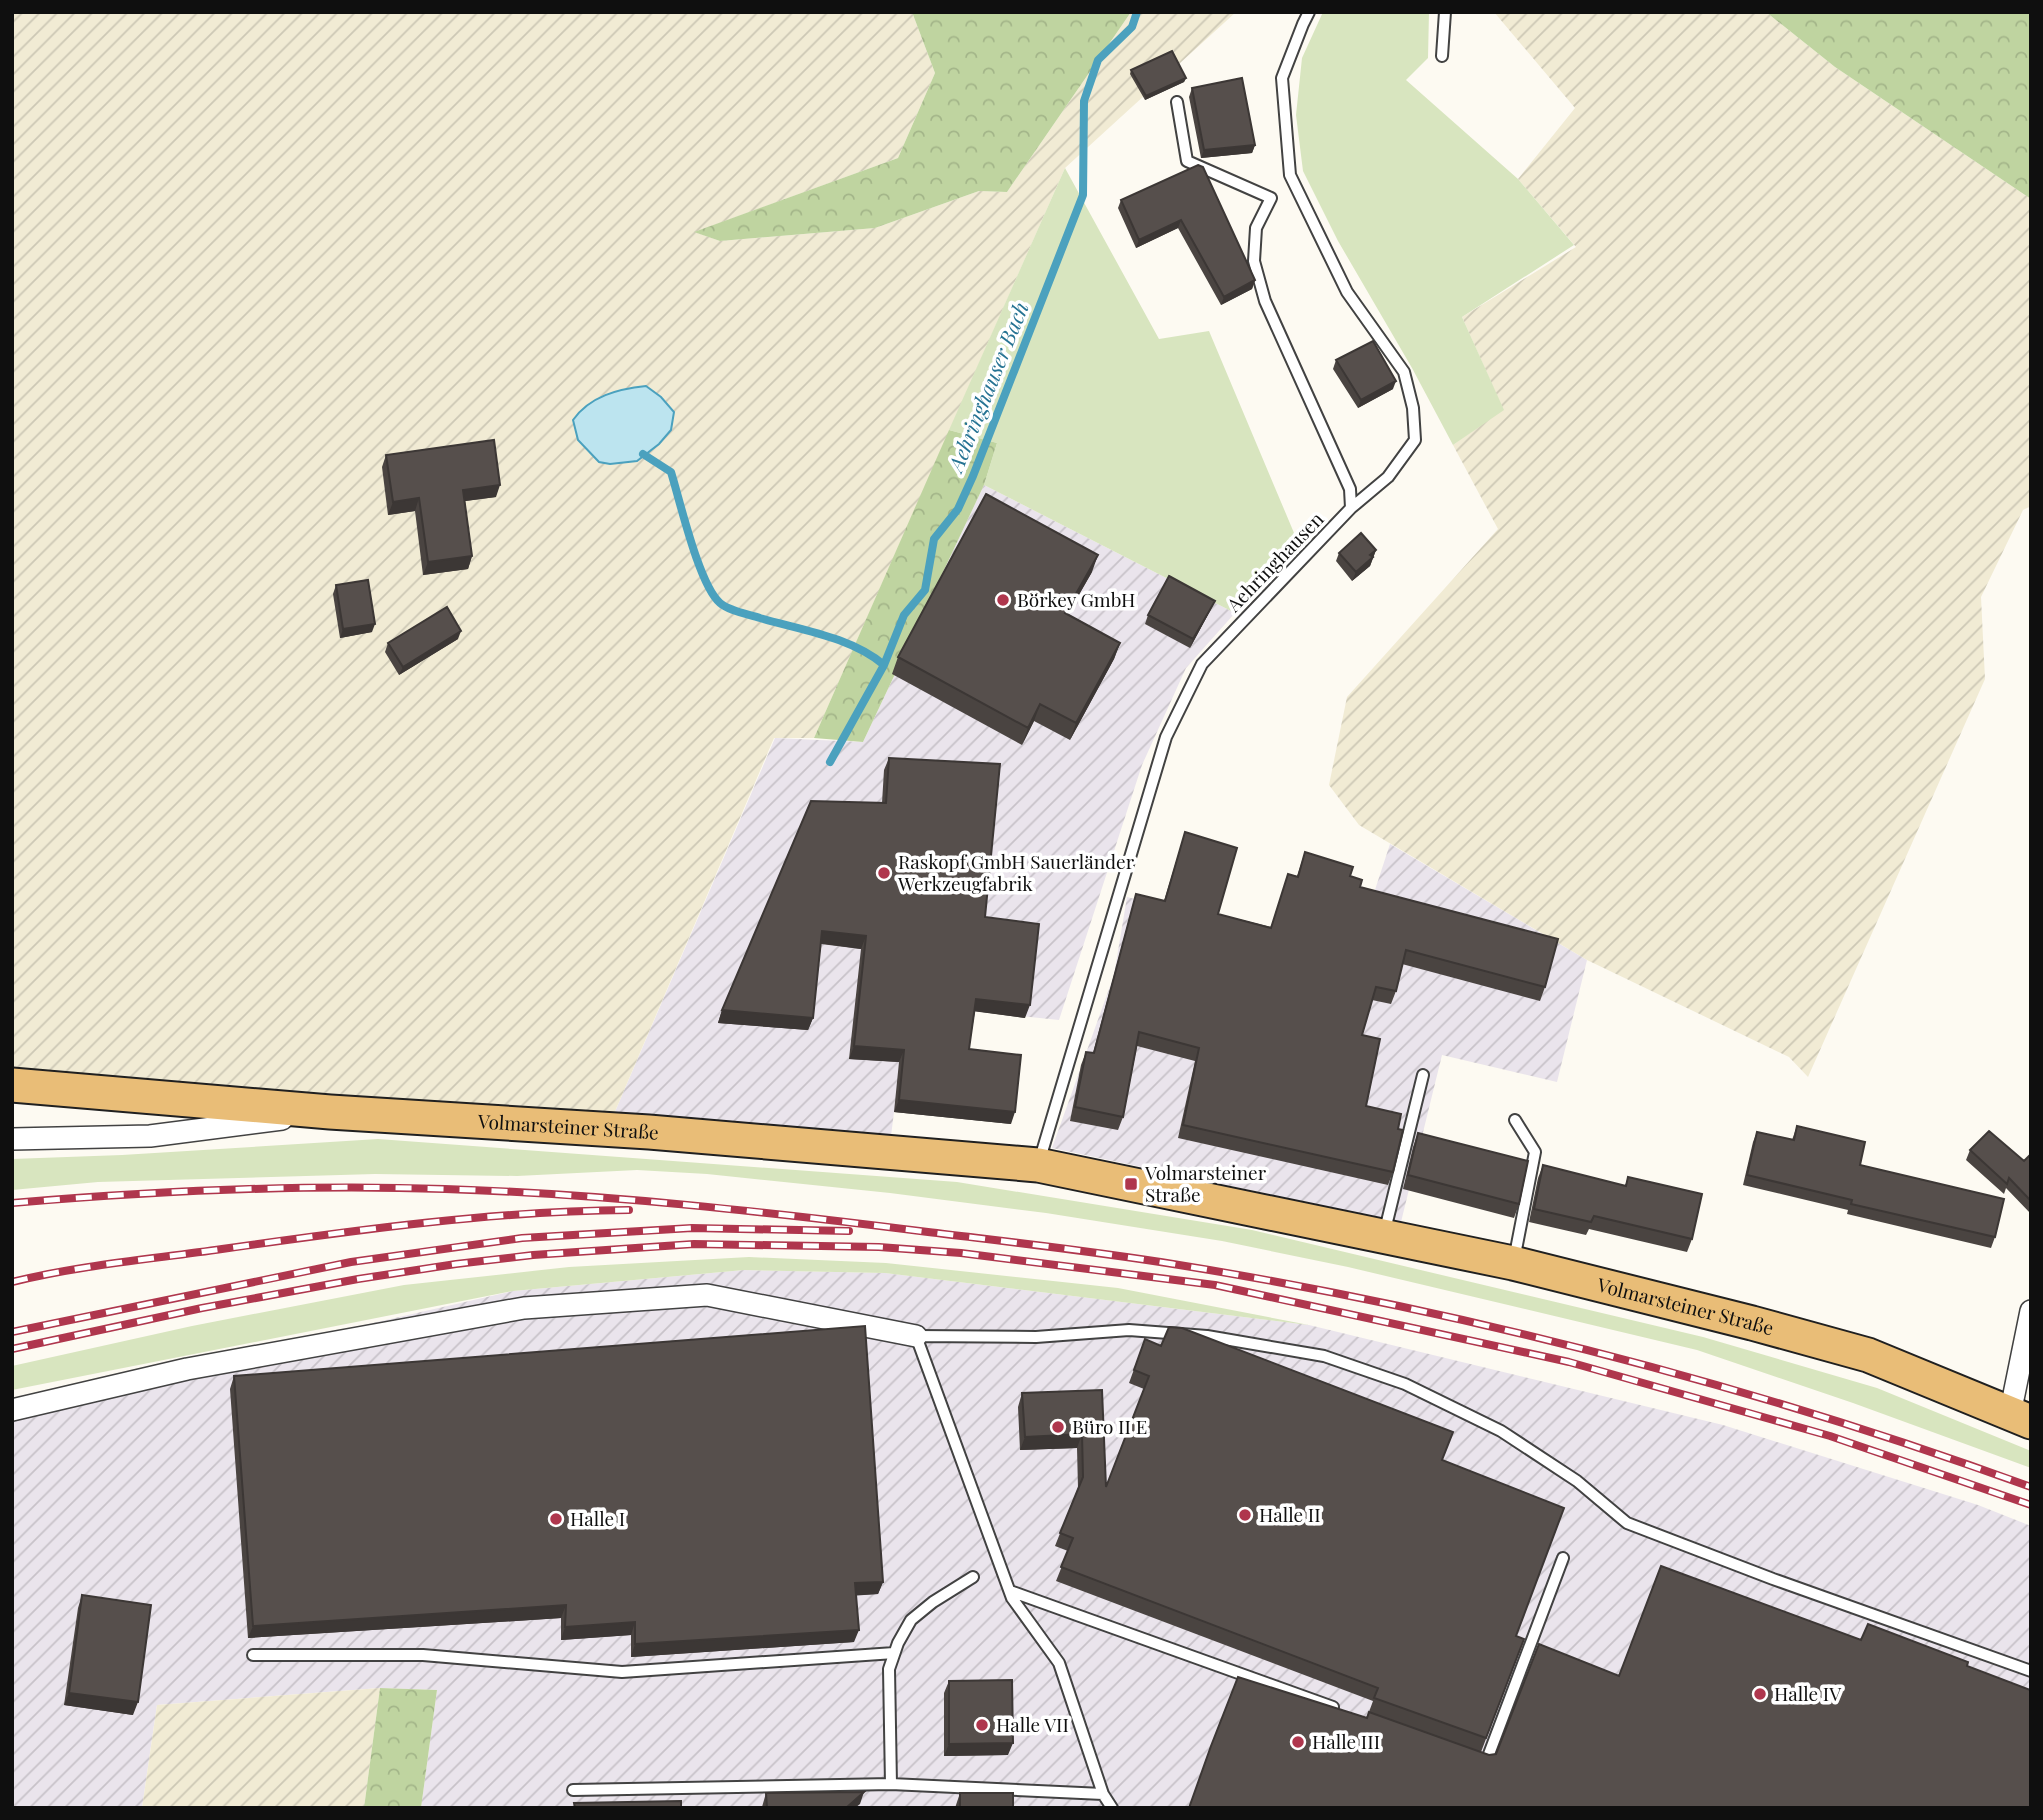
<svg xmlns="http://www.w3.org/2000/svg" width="2043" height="1820" font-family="'Playfair Display',serif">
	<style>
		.industrial { fill: url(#industrial-furrows) }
		.farmland { fill: url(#farmland-furrows) }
		.grass { fill: #d8e5bf }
		.forest { fill: url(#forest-crowns) }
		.water { fill: #bce4ef; stroke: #4ba1be; stroke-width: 2 }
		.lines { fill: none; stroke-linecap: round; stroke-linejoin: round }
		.stream { stroke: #4ba1be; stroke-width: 8 }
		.lane-casing { stroke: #424242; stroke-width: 14 }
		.street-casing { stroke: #424242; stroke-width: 24 }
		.primary-casing { stroke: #202020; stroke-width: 37 }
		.lane { stroke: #fff; stroke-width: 10 }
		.street { stroke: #fff; stroke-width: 21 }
		.primary { stroke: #e9bd77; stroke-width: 33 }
		.rail-casing { stroke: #af364d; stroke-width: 8 }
		.rail { stroke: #fff; stroke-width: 5; stroke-dasharray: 16; stroke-linecap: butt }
		.wall { fill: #4a4441 }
		.shaded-wall { fill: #3c3735 }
		.building { fill: #564f4c; stroke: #3c3735; stroke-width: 2 }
		.poi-dot { fill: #af364d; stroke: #fff; stroke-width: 2.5 }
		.labels { text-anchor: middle; stroke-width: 7; stroke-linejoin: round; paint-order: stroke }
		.street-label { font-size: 19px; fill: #0f0f0f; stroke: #fff }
		.poi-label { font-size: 19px; fill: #0f0f0f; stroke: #fff; text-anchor: start }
		.water-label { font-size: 21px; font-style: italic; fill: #267393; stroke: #fff }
	</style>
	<defs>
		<pattern id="industrial-furrows" width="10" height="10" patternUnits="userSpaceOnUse" patternTransform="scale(1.75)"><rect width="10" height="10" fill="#eae4ec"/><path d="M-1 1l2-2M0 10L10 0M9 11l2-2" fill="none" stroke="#c8c2c9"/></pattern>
		<pattern id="farmland-furrows" width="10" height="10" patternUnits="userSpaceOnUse" patternTransform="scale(1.75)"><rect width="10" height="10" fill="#f1ebd4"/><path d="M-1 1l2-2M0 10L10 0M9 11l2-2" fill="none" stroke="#cdc8b5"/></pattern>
		<pattern id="forest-crowns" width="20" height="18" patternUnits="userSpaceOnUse" patternTransform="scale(1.75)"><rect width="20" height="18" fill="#bfd4a0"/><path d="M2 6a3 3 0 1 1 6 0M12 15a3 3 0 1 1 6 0" fill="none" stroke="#a3b589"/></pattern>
	</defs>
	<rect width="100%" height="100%" fill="#fdfaf2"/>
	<path class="industrial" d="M 984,485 L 1235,613 L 1186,668 L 1142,765 L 1059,1020 L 972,1011 L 894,1112 L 889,1152 L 611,1121 L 775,738 L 863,742 Z
		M 1390,844 L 1587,960 L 1557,1082 L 1442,1055 L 1401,1222 L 1052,1148 L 1114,975 L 1127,897 L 1354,954 Z
		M 744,1270 L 885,1273 L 1309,1325 L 1723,1425 L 1978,1505 L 2031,1526 L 2031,1808 L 421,1808 L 437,1690 L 380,1688 L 157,1705 L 142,1808 L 12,1808 L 12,1405 L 513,1291 Z"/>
	<path class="farmland" d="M 12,12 L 912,12 L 935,73 L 898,158 L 695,232 L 720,241 L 875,228 L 979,191 L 1007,192 L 1131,12 L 1236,12 L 1065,168 L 814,738 L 774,738 L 611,1121 L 12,1080 Z
		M 1494,12 L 1766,12 L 1835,67 L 2031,199 L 2031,506 L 2023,510 L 1981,597 L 1985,679 L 1808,1077 L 1789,1057 L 1587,960 L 1359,825 L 1329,785 L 1347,697 L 1498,529 L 1453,445 L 1503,409 L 1462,317 L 1576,247 L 1518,179 L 1575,108 Z
		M 380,1688 L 364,1808 L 142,1808 L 157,1705 Z"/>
	<path class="grass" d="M 1323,12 L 1429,12 L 1428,58 L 1406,80 L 1518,179 L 1574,245 L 1462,317 L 1504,410 L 1453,445 L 1412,368 L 1338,241 L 1303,171 L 1296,115 L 1302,58 Z
		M 1065,168 L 1159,339 L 1209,331 L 1297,540 L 1235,613 L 984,485 L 997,443 L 949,430 Z
		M 378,1139 L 957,1182 L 1252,1230 L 1703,1337 L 1877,1388 L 2031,1451 L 2031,1468 L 1853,1403 L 1697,1350 L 1348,1267 L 1222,1241 L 1046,1213 L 890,1193 L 707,1174 L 637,1170 L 517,1176 L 375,1174 L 98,1182 L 12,1190 L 12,1159 L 122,1155 Z
		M 749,1257 L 886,1263 L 1118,1288 L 1309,1325 L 885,1273 L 744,1270 L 513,1291 L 12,1390 L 12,1366 L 192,1326 L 404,1285 L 569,1267 Z"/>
	<path class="forest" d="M 912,12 L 1131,12 L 1007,192 L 979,191 L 875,228 L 720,241 L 694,232 L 898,158 L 935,73 Z
		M 1766,12 L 2031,12 L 2031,199 L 1835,67 Z
		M 949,430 L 997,443 L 984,485 L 863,742 L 814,738 Z
		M 380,1688 L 437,1690 L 421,1808 L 364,1808 Z"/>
	<path class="water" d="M 646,386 L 661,397 L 674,412 L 671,430 L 659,444 L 637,461 L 610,464 L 599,462 L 578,440 L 573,420 C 590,396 618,389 646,386 Z"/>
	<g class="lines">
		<path class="stream" d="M 643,454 L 671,472 C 680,501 699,585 720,603 C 729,611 748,614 760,618 C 801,630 851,637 884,665
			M 830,762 L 884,665 L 904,615 L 925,590 L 934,539 L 958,509 L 973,476 L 1083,195 L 1084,101 L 1098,60 L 1132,27 L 1137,12"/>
		<g class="lane-casing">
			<path id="lane" d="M 1442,56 L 1445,12
				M 1177,102 L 1187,161 L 1271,198 L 1256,228 L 1254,261 L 1265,301 L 1350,489 L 1351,508
				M 1039,1162 L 1166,737 L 1202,664 L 1351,508 L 1388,477 L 1415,440 L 1413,408 L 1404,372 L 1347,292 L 1290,175 L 1282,78 L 1303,24 L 1309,12
				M 1384,1234 L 1423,1075
				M 1514,1260 L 1535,1152 L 1515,1120
				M 1010,1591 L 1333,1707
				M 253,1655 L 423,1655 L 622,1672 L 894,1653
				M 1480,1760 L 1486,1762 L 1563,1558
				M 891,1784 L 889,1669 L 898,1643 L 911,1620 L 933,1602 L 973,1577
				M 573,1790 L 891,1784 L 1103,1794
				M 1112,1808 L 1103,1794 L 1059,1663 L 1012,1598 L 916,1336 L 1036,1337 L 1129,1330 L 1207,1336 L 1324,1356 L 1405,1384 L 1501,1431 L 1577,1481 L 1627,1523 L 1773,1579 L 2031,1671"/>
		</g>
		<g class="street-casing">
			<path id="street" d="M 12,1139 L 150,1136 L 282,1119
				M 12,1410 L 187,1369 L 524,1308 L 707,1295 L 916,1336
				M 2010,1414 L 2031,1311"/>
		</g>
		<g class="primary-casing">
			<g id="primary">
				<path id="s1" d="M 12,1085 L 330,1112 L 649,1132 L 1038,1165 L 1513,1263 L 1752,1323 L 1868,1355 L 2031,1422"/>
			</g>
		</g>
		<use href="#lane" class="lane"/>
		<use href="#street" class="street"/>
		<use href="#primary" class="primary"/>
		<g class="rail-casing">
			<path id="rail" d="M 12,1203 C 156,1191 301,1184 445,1189 C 605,1194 769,1212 928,1232 C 1010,1242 1092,1251 1173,1264 C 1465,1311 1753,1386 2031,1487
				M 12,1282 C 80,1265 153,1259 222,1249 C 357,1230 493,1211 629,1210
				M 12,1332 L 351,1262 L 522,1238 L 692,1228 L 849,1231
				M 12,1349 L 202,1308 L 358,1279 L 456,1264 L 533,1255 L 694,1244 L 879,1247 L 961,1253 L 1215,1285 L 1569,1362 L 1830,1436 L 2031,1505"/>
		</g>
		<use href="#rail" class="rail"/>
	</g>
	<path class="wall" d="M 1131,70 L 1186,78 L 1184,82 L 1145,100 L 1130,74 Z
		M 1192,88 L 1255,145 L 1252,153 L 1201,158 L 1189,97 Z
		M 1203,167 L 1255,280 L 1252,289 L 1221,305 L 1178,228 L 1136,248 L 1118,208 L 1121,200 Z
		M 1336,360 L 1393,389 L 1358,408 L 1333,369 Z
		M 386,455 L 496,497 L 465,501 L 472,556 L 468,569 L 423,575 L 415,511 L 388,515 L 382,467 Z
		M 1376,550 L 1370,566 L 1352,581 L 1336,561 L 1339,553 Z
		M 1092,572 L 1068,614 L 1120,643 L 1114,659 L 1070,740 L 1034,721 L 1022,745 L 892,674 L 898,657 Z
		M 336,585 L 372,632 L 340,638 L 333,594 Z
		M 1211,609 L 1190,648 L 1145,624 L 1148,615 Z
		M 458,639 L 399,675 L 385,652 L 388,643 Z
		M 889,758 L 985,917 L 1025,1018 L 975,1011 L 969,1049 L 1011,1124 L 894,1112 L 899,1062 L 849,1059 L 861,949 L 821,944 L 813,1018 L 808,1030 L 718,1023 L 722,1010 L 882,803 L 884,770 Z
		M 1185,832 L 1218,914 L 1271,927 L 1288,874 L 1297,876 L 1305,852 L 1350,876 L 1360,887 L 1545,987 L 1540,1001 L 1402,964 L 1396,991 L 1391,1004 L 1372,1000 L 1362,1035 L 1366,1106 L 1398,1129 L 1393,1172 L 1388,1185 L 1178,1138 L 1195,1061 L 1137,1046 L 1123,1117 L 1118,1130 L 1070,1121 L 1081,1065 L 1086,1052 L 1093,1053 L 1132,908 L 1136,894 L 1164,901 Z
		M 1797,1126 L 1860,1165 L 1995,1237 L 1991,1248 L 1847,1214 L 1848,1210 L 1743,1185 L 1753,1142 L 1757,1132 L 1792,1140 Z
		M 1418,1133 L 1519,1204 L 1514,1218 L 1403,1189 L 1413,1147 Z
		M 1970,1150 L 2024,1161 L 2031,1154 L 2031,1214 L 2006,1188 L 2004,1194 L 1966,1160 Z
		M 1543,1165 L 1625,1186 L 1628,1177 L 1692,1239 L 1687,1252 L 1589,1229 L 1586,1235 L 1529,1222 L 1538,1178 Z
		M 1145,1339 L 1161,1346 L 1453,1432 L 1442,1460 L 1516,1636 L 1524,1639 L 1481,1752 L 1369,1712 L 1373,1701 L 1056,1581 L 1068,1551 L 1055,1546 L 1078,1488 L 1077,1448 L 1020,1450 L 1018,1407 L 1022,1393 L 1102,1390 L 1106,1487 L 1144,1389 L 1129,1383 Z
		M 234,1376 L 883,1582 L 878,1594 L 856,1595 L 854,1642 L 631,1657 L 631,1635 L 561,1640 L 561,1618 L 248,1638 L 230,1389 Z
		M 82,1595 L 133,1715 L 64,1705 L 78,1608 Z
		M 949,1681 L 1008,1755 L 944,1756 L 944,1693 Z
		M 766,1793 L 860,1804 L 762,1807 Z
		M 960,1793 L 1013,1808 L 955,1808 Z"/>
	<path class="shaded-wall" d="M 1186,78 L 1184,82 L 1145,100 L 1146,96 Z
		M 1255,145 L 1252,153 L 1201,158 L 1204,150 Z
		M 1181,220 L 1178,228 L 1136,248 L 1139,240 Z
		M 1255,280 L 1252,289 L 1221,305 L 1224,297 Z
		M 1396,381 L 1393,389 L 1358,408 L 1361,400 Z
		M 500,485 L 496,497 L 458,502 L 463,490 Z
		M 419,498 L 415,511 L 388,515 L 393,502 Z
		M 1376,550 L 1370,566 L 1352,581 L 1356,572 L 1370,555 Z
		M 1098,555 L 1092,572 L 1059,629 L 1065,613 Z
		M 472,556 L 468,569 L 423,575 L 428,562 Z
		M 1215,601 L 1211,609 L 1190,648 L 1193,639 Z
		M 375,624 L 372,632 L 340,638 L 343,629 Z
		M 461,631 L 458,639 L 399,675 L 403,667 Z
		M 1120,643 L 1114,659 L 1070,740 L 1076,723 Z
		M 1040,704 L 1034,721 L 1022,745 L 1028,728 Z
		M 822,931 L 866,936 L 861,949 L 818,943 Z
		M 976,999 L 1030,1005 L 1025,1018 L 972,1011 Z
		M 722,1010 L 813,1018 L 808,1030 L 718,1023 Z
		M 854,1046 L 904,1050 L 899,1062 L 849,1059 Z
		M 899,1100 L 1015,1112 L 1011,1124 L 894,1112 Z
		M 1082,1434 L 1077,1448 L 1020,1450 L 1025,1437 Z
		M 883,1582 L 878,1594 L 850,1596 L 855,1583 Z
		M 566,1605 L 561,1618 L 248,1638 L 253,1626 Z
		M 635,1622 L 631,1635 L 561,1640 L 565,1627 Z
		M 859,1630 L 854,1642 L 631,1657 L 635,1644 Z
		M 69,1693 L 138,1702 L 133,1715 L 64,1705 Z
		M 1013,1743 L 1008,1755 L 944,1756 L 949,1744 Z
		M 864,1792 L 860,1804 L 855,1808 L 846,1808 Z"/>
	<path class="building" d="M 1172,51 L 1186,78 L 1146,96 L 1131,70 Z
		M 1242,78 L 1255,145 L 1204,150 L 1192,88 Z
		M 1198,165 L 1203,167 L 1255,280 L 1224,297 L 1181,220 L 1139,240 L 1121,200 Z
		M 1373,341 L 1396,381 L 1361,400 L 1336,360 Z
		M 494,440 L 500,485 L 463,490 L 472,556 L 428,562 L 419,498 L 393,502 L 386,455 Z
		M 986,494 L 1098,555 L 1065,613 L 1120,643 L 1076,723 L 1040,704 L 1028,728 L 898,657 Z
		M 1361,533 L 1376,550 L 1370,555 L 1373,557 L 1356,572 L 1339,553 Z
		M 1169,576 L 1215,601 L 1193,639 L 1148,615 Z
		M 368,580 L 375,624 L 343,629 L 336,585 Z
		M 447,607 L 461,631 L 403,667 L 388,643 Z
		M 889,758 L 1000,764 L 985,917 L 1039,924 L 1030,1005 L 976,999 L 969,1049 L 1021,1055 L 1015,1112 L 899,1100 L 904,1050 L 854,1046 L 866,936 L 822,931 L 813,1018 L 722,1010 L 811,801 L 886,803 Z
		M 1185,832 L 1237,848 L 1218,914 L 1271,928 L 1288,874 L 1298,877 L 1305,852 L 1353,867 L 1350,876 L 1362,880 L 1360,887 L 1558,939 L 1545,987 L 1406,950 L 1396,991 L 1376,987 L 1362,1035 L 1380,1039 L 1366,1106 L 1401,1114 L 1398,1129 L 1403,1130 L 1393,1172 L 1183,1125 L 1199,1048 L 1139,1032 L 1123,1117 L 1075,1107 L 1086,1052 L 1094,1053 L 1136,894 L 1165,901 Z
		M 1797,1126 L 1865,1142 L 1860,1165 L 2004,1199 L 1995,1237 L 1851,1204 L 1852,1200 L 1747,1175 L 1757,1132 L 1794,1140 Z
		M 1989,1131 L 2024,1161 L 2031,1154 L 2031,1201 L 2009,1178 L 2007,1184 L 1970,1150 Z
		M 1418,1133 L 1528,1161 L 1519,1204 L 1408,1175 Z
		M 1543,1165 L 1626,1186 L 1628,1177 L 1702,1194 L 1692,1239 L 1594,1216 L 1591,1222 L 1534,1209 Z
		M 865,1326 L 883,1582 L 855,1583 L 859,1630 L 635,1644 L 635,1622 L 565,1627 L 566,1605 L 253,1626 L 234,1376 Z
		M 1169,1327 L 1182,1328 L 1453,1432 L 1442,1460 L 1564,1508 L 1516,1636 L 1524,1639 L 1486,1738 L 1374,1698 L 1378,1688 L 1061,1567 L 1073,1538 L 1060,1533 L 1083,1477 L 1082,1434 L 1025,1437 L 1022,1393 L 1102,1390 L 1106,1487 L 1149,1376 L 1134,1370 L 1145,1339 L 1161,1346 Z
		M 1661,1566 L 1861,1640 L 1868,1624 L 1968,1662 L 1967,1666 L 2030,1690 L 2031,1688 L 2031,1808 L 1189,1808 L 1211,1746 L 1238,1677 L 1367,1718 L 1369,1712 L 1489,1755 L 1496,1754 L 1539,1644 L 1619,1676 Z
		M 82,1595 L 151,1605 L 138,1702 L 69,1693 Z
		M 1012,1680 L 1013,1743 L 949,1744 L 949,1681 Z
		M 864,1792 L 846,1808 L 767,1808 L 766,1793 Z
		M 960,1793 L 1013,1793 L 1013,1808 L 960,1808 Z
		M 681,1801 L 681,1808 L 575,1808 L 574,1803 Z"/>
	<g class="poi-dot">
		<circle cx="1003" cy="600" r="7"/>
		<circle cx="884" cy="873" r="7"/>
		<rect x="1124" y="1177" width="14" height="14" rx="3.5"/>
		<circle cx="1058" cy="1427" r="7"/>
		<circle cx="1245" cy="1515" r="7"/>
		<circle cx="556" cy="1519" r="7"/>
		<circle cx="1760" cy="1694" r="7"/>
		<circle cx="982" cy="1725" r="7"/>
		<circle cx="1298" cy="1742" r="7"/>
	</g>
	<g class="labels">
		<g class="street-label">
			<text transform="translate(1275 562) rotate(-46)" y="7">Aehringhausen</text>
			<text dy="7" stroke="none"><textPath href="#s1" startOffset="558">Volmarsteiner Straße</textPath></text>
			<text dy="7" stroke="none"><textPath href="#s1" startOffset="1692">Volmarsteiner Straße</textPath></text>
		</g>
		<g class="poi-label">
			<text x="1017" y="607">Börkey GmbH</text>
			<text x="898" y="869">Raskopf GmbH Sauerländer<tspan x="898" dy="22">Werkzeugfabrik</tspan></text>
			<text x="1145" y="1180">Volmarsteiner<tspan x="1145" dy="22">Straße</tspan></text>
			<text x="1072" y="1434">Büro II E</text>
			<text x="1259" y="1522">Halle II</text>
			<text x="570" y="1526">Halle I</text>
			<text x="1774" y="1701">Halle IV</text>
			<text x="996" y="1732">Halle VII</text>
			<text x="1312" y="1749">Halle III</text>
		</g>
		<g class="water-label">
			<text transform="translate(989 387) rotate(-68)" y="7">Aehringhauser Bach</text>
		</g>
	</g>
	<rect width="2043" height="1820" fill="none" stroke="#0f0f0f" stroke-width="28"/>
</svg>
